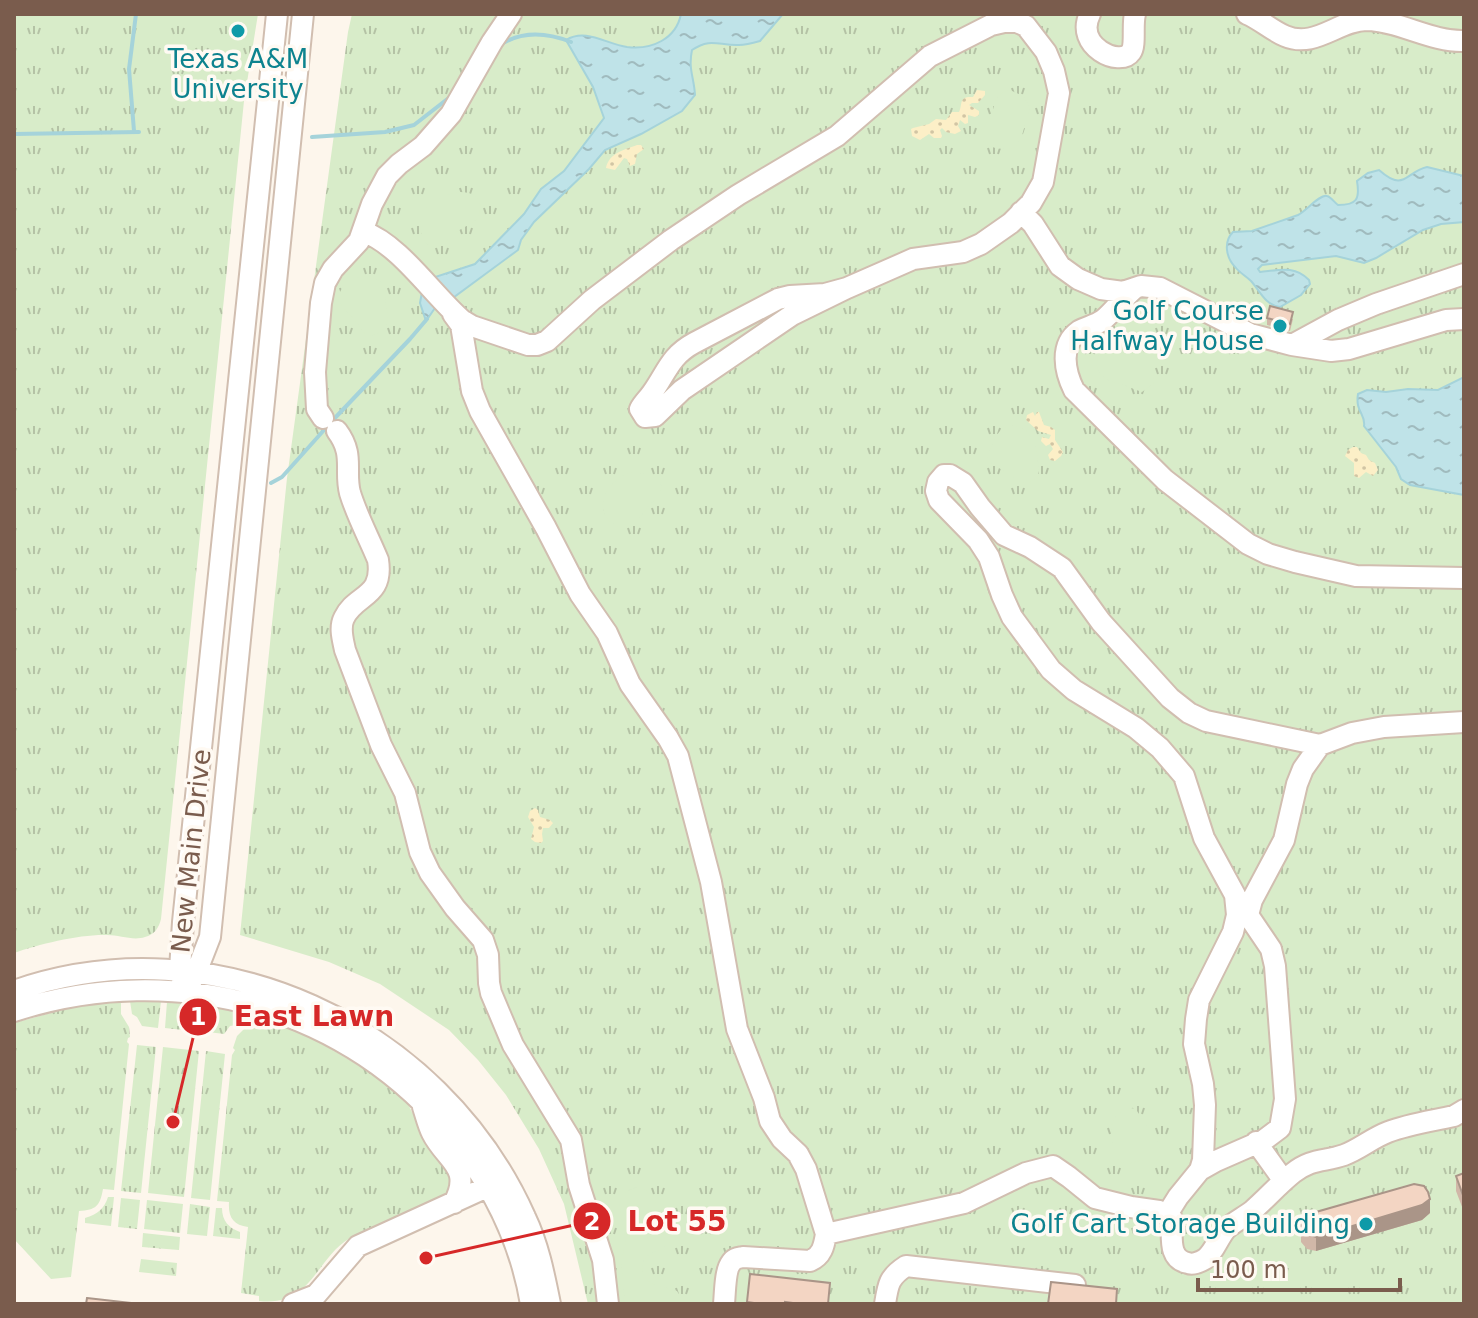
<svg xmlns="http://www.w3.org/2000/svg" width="1478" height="1318" font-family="'DejaVu Sans',sans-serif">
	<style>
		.grass { fill: url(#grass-tufts) }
		.sand { fill: url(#sand-dots) }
		.garden { fill: #d8ecc9 }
		.water { fill: url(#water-ripples); stroke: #a5d3da; stroke-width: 2 }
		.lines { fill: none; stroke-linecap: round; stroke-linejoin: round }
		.stream { stroke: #a5d3da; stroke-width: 4 }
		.minor-casing { stroke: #d1beb0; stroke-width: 24 }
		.minor { stroke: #fff; stroke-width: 20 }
		.wall { fill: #d1b7a8 }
		.shaded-wall { fill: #aa9588 }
		.building { fill: #f3d5c3; stroke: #aa9588; stroke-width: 2 }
		.culture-dot { fill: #0f9aa8; stroke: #fffaf3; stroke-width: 3 }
		.labels { text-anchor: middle; stroke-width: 7; stroke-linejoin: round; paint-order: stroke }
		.culture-label { font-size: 26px; fill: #0d838f; stroke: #fffaf3; text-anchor: end }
		.street-label { font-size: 26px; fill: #7a5c4d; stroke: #fffaf3 }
		.leader { fill: none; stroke: #d62828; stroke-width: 3 }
		.callout-dot { fill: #d62828; stroke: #fffaf3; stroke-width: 3 }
		.mark-label { font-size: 24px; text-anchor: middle; font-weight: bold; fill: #fff }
		.callout-label { font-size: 28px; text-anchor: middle; font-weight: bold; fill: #d62828; stroke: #fffaf3; stroke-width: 7; stroke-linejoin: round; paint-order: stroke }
	</style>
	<defs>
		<pattern id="grass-tufts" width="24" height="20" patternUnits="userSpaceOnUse" patternTransform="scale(2)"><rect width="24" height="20" fill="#d8ecc9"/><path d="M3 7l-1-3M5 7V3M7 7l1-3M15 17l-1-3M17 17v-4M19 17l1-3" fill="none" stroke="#b4c2a5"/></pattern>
		<pattern id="sand-dots" width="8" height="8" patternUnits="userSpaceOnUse" patternTransform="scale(2)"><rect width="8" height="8" fill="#fcefc7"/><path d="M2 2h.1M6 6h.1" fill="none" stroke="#d1c5a4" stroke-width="1.8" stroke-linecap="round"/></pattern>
		<pattern id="water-ripples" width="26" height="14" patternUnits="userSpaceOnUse" patternTransform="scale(2)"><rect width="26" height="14" fill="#bfe3e8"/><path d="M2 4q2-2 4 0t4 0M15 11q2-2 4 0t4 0" fill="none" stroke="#a0bbbe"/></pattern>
	</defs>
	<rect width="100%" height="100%" fill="#fdf6ec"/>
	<path class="grass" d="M 14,14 L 258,14 L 244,101 L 161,919 C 159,928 154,935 145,937 C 133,941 120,935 107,935 C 81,934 39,944 14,953 Z
		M 352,14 L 1464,14 L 1464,1304 L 588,1304 L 564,1204 L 539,1149 L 506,1095 L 478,1060 L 449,1030 L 380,984 L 329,962 L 240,935 L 287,478 L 348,32 Z
		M 121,1001 L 121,1014 L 129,1027 L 130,1037 L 128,1038 L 127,1042 L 129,1044 L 114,1190 L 103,1189 C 100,1206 96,1210 79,1211 L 71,1277 L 51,1279 L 14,1239 L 14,1023 L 69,1008 Z
		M 130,1001 L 161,1001 L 158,1028 L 142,1026 L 137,1017 L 132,1014 Z
		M 167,1002 L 204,1006 L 201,1017 L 201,1032 L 165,1028 Z
		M 211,1006 L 241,1013 L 236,1025 L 230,1026 L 224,1034 L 208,1032 Z
		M 248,1015 L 294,1030 L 321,1043 L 371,1073 L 399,1095 L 408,1104 L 425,1138 L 454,1179 L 448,1197 L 352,1242 L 350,1238 C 315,1259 312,1307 259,1301 L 259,1296 L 241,1293 L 248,1227 C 233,1225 228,1217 229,1202 L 217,1201 L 232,1055 L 235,1050 L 233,1048 L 237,1036 L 246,1027 Z
		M 137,1045 L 156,1047 L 141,1193 L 121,1191 Z
		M 163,1047 L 199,1051 L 184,1197 L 148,1193 Z
		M 206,1051 L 225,1054 L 210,1200 L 191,1198 Z
		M 108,1197 L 114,1197 L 111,1226 L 85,1223 L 85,1218 C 98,1214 104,1209 108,1197 Z
		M 121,1198 L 140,1200 L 137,1229 L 118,1227 Z
		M 147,1200 L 183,1204 L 180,1233 L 144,1229 Z
		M 190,1204 L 210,1207 L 207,1236 L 187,1234 Z
		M 216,1208 L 222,1208 C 222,1221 229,1228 240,1232 L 240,1239 L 213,1236 Z
		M 143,1233 L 180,1237 L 179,1250 L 142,1247 Z
		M 141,1259 L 177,1263 L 176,1276 L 139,1272 Z"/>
	<path class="sand" d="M 977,90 L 985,91 L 985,95 L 978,103 L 972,103 L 969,105 L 979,111 L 979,115 L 975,117 L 968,115 L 968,123 L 965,124 L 960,120 L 958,126 L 961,131 L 955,134 L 946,132 L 942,128 L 940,130 L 942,136 L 941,138 L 934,138 L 929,134 L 920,140 L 912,136 L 911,129 L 913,128 L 929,124 L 936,119 L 946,120 L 952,112 L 959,112 C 963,104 958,96 973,97 Z
		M 637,145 L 641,145 L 644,149 L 637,154 L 635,164 L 630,166 L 627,159 L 624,158 L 615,170 L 606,168 C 609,153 624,150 637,145 Z
		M 1033,412 L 1035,416 L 1037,412 L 1039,412 L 1044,425 L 1051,427 L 1055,430 L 1055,440 L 1063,452 L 1061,456 L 1055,461 L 1050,460 L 1048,455 L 1053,449 L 1050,444 L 1046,446 L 1041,441 L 1042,437 L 1049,439 L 1051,435 L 1038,431 L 1026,420 L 1027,415 Z
		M 1353,447 L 1357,447 L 1361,453 L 1366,455 L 1369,460 L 1375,463 L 1378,470 L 1373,476 L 1366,472 L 1359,478 L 1354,476 L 1354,463 L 1345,456 L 1348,450 Z
		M 535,808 L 538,810 L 540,817 L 550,820 L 553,823 L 549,828 L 543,828 L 542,834 L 543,841 L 541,843 L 535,842 L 531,839 L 534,827 L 528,817 L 530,811 Z"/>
	<path class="garden" d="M 1010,90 L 1023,96 L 1030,107 L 1021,139 L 1014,148 C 1002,150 991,149 982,141 L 981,130 C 983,127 989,121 990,118 C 997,103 991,96 1010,90 Z
		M 460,192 C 478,192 485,202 477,219 C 469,226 458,229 450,237 C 446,241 446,243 441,245 C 418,253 417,221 425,209 C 432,199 448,194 460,192 Z
		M 369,276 C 390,285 385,287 386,305 C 386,310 388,314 388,318 C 388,328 376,339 366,334 C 361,331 358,323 354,319 C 348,311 342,309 338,299 C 341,283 353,277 369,276 Z
		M 1127,335 C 1140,341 1157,370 1153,384 L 1142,392 C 1135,390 1130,387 1124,385 C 1102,379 1091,374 1100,350 L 1120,336 Z
		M 1012,425 C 1016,427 1021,427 1025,430 C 1036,437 1040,464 1038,476 C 1034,479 1032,482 1027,483 C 1022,483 991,464 987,459 C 987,454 997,434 1000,431 C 1002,429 1009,426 1012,425 Z
		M 633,472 C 641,474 651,473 657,478 C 669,490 653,500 646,509 C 636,523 624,538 607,518 C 593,501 616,474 633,472 Z
		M 1132,1108 L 1137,1111 L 1159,1143 L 1161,1155 L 1155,1162 L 1143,1160 L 1127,1164 L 1119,1161 L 1117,1158 C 1111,1137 1103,1114 1132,1108 Z
		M 637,1187 L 643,1188 L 651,1195 L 663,1216 L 672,1225 L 674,1235 C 673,1237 672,1239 671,1241 C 662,1253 637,1252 643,1273 C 645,1279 646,1280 651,1283 C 659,1288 668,1287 677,1291 L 685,1304 L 625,1304 L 621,1261 L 626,1242 L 619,1204 L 627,1191 Z"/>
	<path class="water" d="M 681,14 L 783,14 L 760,41 C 753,43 746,45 739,45 C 719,46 711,37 692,50 C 688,69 694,77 695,95 L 682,111 L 641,134 L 605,150 L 589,169 L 534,222 L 521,240 L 518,250 L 450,300 L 437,305 L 426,321 L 420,303 L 422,292 L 432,278 L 475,264 L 524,214 L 541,189 L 564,171 L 604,118 L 593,87 L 566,40 C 586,28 606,44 627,47 C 652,50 676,39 681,14 Z
		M 1427,167 L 1464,176 L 1464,222 L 1441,224 L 1423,230 L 1376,258 L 1364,263 L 1336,256 L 1262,265 L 1258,269 L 1260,272 C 1279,270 1295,265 1309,280 L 1310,284 L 1301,295 L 1280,307 C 1265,305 1260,291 1251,281 C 1246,276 1240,273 1236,268 C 1226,258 1223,242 1233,232 L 1252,231 L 1298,215 C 1306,211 1320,194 1327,196 C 1331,197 1334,202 1338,205 C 1357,205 1360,199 1357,181 L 1368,173 L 1379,170 C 1405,193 1405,172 1427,167 Z
		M 1464,377 L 1464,495 L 1410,485 L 1401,479 L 1396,467 L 1364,426 C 1366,414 1355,412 1358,394 L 1367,390 L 1386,392 L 1408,389 L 1438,390 Z"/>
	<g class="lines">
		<path class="stream" d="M 503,43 C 524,31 548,33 571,42
			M 134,131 L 129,69 L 136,14
			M 14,134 L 139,132
			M 312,137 L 385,132 L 414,125 L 450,97
			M 271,483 L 282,477 L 333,420 L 410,339 L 427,319"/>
		<g class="minor-casing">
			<path id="minor" d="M 1090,14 C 1074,46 1120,68 1131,52 C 1136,45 1132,25 1135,14
				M 1247,14 C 1261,20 1271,30 1285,36 C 1315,49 1338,20 1367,20 C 1400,21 1431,42 1464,41
				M 1021,212 L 1033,224 L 1060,266 L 1078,279 L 1101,289 L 1123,292 L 1141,286 L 1160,288 L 1250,334 L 1292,345 L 1338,320 L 1376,304 L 1464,274
				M 364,232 C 399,244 433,295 462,320 L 472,326 L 528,345 L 537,345 L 547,341 L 592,300 L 671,240 L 738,195 L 837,136 L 930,56 L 991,25 L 1004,22 L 1017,22 L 1026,26 L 1046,52 L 1054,71 L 1059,93 L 1043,182 L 1031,203 L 1011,223 L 981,244 L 963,252 L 913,259 L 847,288 L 825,294 L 790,296 L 778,299 L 694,343 C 670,356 667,372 652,393 C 648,399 643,403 640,409 L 645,417 L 655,416 L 682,390 L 792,315 L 847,288
				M 1135,288 C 1123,298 1114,311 1103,320 C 1096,325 1086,327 1079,331 C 1059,345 1065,372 1074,390 L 1165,480 L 1248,544 L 1268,554 L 1295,562 L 1356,576 L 1464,578
				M 453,314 L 461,325 L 472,391 L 480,411 L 546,528 L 580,594 L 607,633 L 630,684 L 668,738 L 678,756 L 711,882 L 737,1029 L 764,1098 L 770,1121 L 782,1139 L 798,1154 L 806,1169 L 826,1234
				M 1292,345 L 1331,351 L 1349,349 L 1446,320 L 1464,319
				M 323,418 L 317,409 L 315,372 L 321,303 L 325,283 L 333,269 L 359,241 L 372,204 L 387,176 L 399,164 L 423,146 L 451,114 L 492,42 L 511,14
				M 337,431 C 355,455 344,470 350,493 C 357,516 369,538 378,560 C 384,598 355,594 344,618 C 339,628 343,640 345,650 L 381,745 L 405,793 L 420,852 L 430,873 L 455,908 L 483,940 L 488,955 L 489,983 L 491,993 L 513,1045 L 571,1140 L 579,1185 L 603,1260 L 608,1304
				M 14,991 C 214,921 439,1025 525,1217 C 538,1244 544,1274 550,1304
				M 185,992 L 196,973 L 210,937 L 303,14
				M 185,992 L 180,970 L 183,922 L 277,14
				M 14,1011 C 176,959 350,1006 456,1140 C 494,1188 521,1244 531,1304
				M 423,1107 C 426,1116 428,1125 432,1133 C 446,1161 473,1167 454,1203
				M 1256,1142 L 1284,1181
				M 1200,1170 L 1216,1161 L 1264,1140 L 1280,1128 L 1285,1099 L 1275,966 L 1271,949 L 1248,915 L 1252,900 L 1284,840 L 1297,784 L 1303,769 L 1320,745
				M 1168,1213 L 1178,1197 L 1200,1170 L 1203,1160 L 1205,1105 L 1203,1084 L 1194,1044 L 1196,1019 L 1199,1000 L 1233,932 L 1237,915 L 1235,895 L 1204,838 L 1184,776 L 1160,748 L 1136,728 L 1074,690 L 1051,670 L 1012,617 L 1002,595 L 989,557 L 978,540 L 939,500 L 936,491 L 938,482 L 944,475 L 950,475 L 963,483 L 980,507 L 1004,535 L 1030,547 L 1062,568 L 1101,622 L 1170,698 L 1189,713 L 1206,721 L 1320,745 L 1352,733 L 1384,727 L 1464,722
				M 293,1304 L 316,1295 L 358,1246 L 498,1182
				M 724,1304 C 725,1294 725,1270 731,1263 C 734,1258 738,1258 743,1257 L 810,1261 C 822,1256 824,1246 826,1234 L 964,1203 L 1026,1173 L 1053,1166 L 1069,1177 L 1095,1198 L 1131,1207 L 1159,1211 L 1171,1216 C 1174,1230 1165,1259 1188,1263 C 1193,1265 1200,1262 1205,1259 C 1215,1251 1218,1238 1226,1229 C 1234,1222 1244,1217 1252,1211 C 1266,1199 1278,1185 1293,1173 C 1312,1158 1324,1162 1344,1155 C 1360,1149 1372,1138 1388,1132 C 1409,1124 1432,1121 1454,1116 L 1464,1110
				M 885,1304 C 888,1284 889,1277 906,1266 L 1075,1285"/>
		</g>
		<use href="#minor" class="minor"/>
	</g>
	<path class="wall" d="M 1267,318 L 1293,319 L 1290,331 L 1267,325 Z
		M 1464,1173 L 1464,1212 L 1456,1191 L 1456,1176 Z
		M 1430,1213 L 1422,1220 L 1316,1251 L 1307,1249 L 1301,1242 L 1301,1228 Z"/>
	<path class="shaded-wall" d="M 1430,1199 L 1430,1213 L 1422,1220 L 1316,1251 L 1316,1237 Z"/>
	<path class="building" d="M 1270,306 L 1293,312 L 1290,324 L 1267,318 Z
		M 1464,1173 L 1464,1198 L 1456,1176 Z
		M 1414,1184 L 1424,1186 L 1428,1192 L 1430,1199 L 1422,1205 L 1316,1237 L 1307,1234 L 1301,1228 L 1302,1219 L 1309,1214 Z
		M 750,1274 L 830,1283 L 828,1304 L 800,1304 L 785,1302 L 785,1304 L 761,1304 L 747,1302 Z
		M 1051,1282 L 1117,1289 L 1116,1304 L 1048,1304 Z
		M 87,1298 L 140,1304 L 86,1304 Z"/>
	<g class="culture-dot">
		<circle cx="238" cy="31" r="8"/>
		<circle cx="1280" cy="326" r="8"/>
		<circle cx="1366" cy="1224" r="8"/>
	</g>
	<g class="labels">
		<g class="culture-label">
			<text x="238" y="68" text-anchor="middle">Texas A&amp;M<tspan x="238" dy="30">University</tspan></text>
			<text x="1264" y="320">Golf Course<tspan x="1264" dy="30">Halfway House</tspan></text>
			<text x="1350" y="1233">Golf Cart Storage Building</text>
		</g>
		<g class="street-label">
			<text transform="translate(191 851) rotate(-84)" y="9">New Main Drive</text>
		</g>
	</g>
	<path class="leader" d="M173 1122L198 1017M426 1258L592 1221"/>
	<g class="callout-dot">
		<circle cx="173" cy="1122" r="8"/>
		<circle cx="426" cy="1258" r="8"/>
		<circle cx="198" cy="1017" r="20"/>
		<circle cx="592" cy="1221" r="20"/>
	</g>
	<g class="mark-label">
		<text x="198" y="1025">1</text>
		<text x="592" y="1230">2</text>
	</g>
	<g class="callout-label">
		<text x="314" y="1026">East Lawn</text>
		<text x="677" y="1231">Lot 55</text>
	</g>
	<rect width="1478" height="1318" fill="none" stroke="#7a5c4d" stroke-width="32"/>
	<path d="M1198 1278v12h202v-12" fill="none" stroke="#7a5c4d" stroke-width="4"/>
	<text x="1210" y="1278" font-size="24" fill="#7a5c4d" stroke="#fffaf3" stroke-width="6" paint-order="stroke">100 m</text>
</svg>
